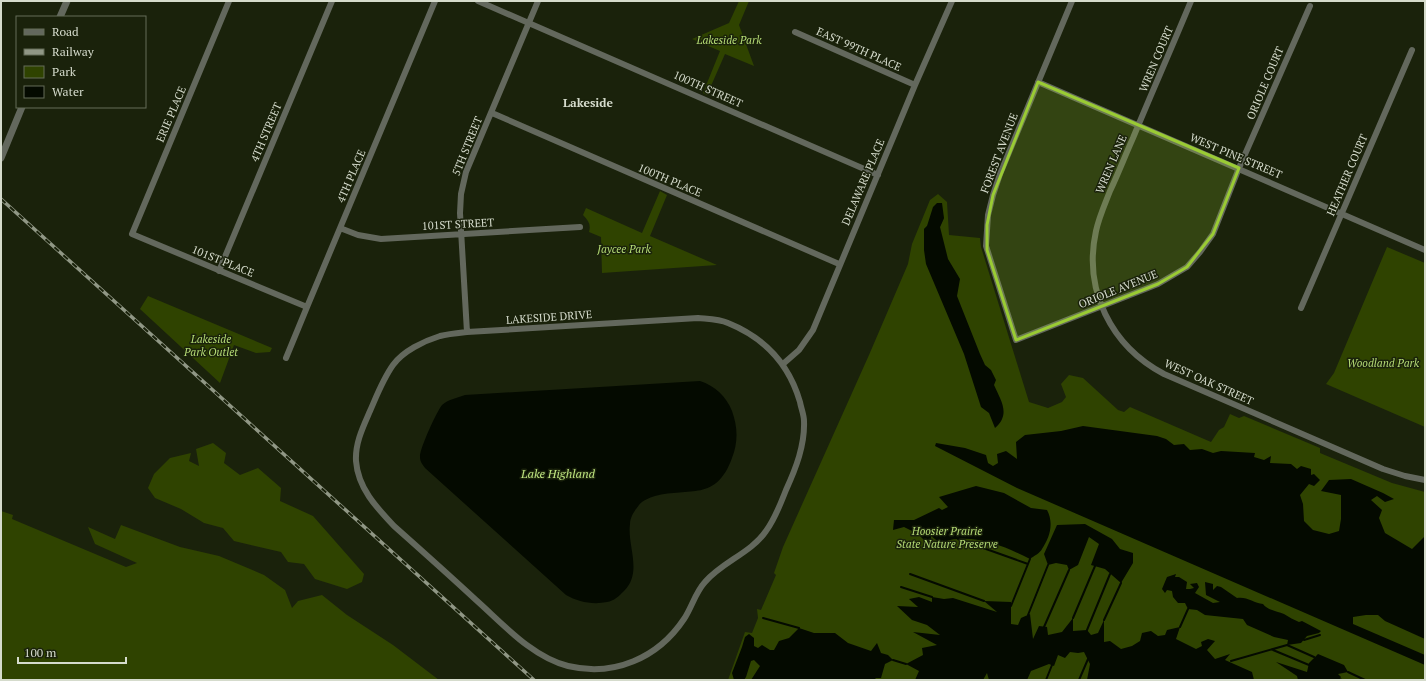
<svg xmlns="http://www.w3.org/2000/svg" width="1426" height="681" font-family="'PT Serif',serif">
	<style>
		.green { fill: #2f4300; fill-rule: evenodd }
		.water { fill: #040a00 }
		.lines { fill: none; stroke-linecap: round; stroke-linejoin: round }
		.stream { stroke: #040a00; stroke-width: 2 }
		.minor { stroke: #63685d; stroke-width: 6 }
		.tertiary { stroke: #63685d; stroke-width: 7 }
		.rail-casing { stroke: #909785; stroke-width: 3.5 }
		.rail { stroke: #1a220b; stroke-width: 2; stroke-dasharray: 6; stroke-linecap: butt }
		.marked { fill: #9acb34; fill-opacity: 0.2; stroke: #9acb34; stroke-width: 3; stroke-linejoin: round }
		.labels { text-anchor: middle; stroke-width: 3; stroke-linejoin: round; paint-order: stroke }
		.park-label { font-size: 11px; font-style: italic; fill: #b4da75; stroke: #1a220b }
		.street-label { font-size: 11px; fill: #d5dbcc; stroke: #1a220b }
		.neighbourhood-label { font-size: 12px; font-weight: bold; fill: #d5dbcc; stroke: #1a220b }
		.water-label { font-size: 12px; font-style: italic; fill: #bfe580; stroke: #1a220b }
	</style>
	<rect width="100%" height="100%" fill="#1a220b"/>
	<path class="green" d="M 739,1 L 749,1 L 739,25 L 754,66 L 725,54 L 707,95 L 703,93 L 720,51 L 692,39 L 729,23 Z
		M 660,191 L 667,195 L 650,236 L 717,265 L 602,273 L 601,237 L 589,232 C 591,225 589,221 583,215 L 586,208 L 642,233 Z
		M 938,194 L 947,202 L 949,235 L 980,238 L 981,247 L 1029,402 L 1048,408 L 1062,402 L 1066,397 L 1061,384 L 1069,375 L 1083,378 L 1118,410 L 1124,412 L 1130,407 L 1211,442 L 1219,430 L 1224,427 L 1230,414 L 1239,418 L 1244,416 L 1320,448 L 1320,453 L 1392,483 L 1425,492 L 1425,680 L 728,680 L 745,632 L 752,633 L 758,618 L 757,609 L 761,610 L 776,575 L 774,573 L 783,547 L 869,355 L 908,264 L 912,244 L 930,200 ZM 944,218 L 940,227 L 924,229 L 927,226 Z
		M 1387,247 L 1425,263 L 1425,427 L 1326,384 L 1334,373 Z
		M 148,296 L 272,348 L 270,352 L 256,353 L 234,345 L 220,383 L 140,309 Z
		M 213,443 L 226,453 L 224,463 L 240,475 L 258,468 L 281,488 L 280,501 L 313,516 L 364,574 L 362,582 L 347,589 L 315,579 L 304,564 L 288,562 L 281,552 L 234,541 L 223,528 L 204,523 L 181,509 L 155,498 L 148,488 L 154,474 L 170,458 L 191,453 L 189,461 L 199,466 L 196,449 Z
		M 1,511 L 13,515 L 12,519 L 126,567 L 137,563 L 95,544 L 88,527 L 115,539 L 121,525 L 180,547 L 219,556 L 264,575 L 285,590 L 292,608 L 298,601 L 322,595 L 347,615 L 393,645 L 439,680 L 1,680 Z"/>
	<path class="water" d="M 937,203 L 942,203 L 944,218 L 940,227 L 948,259 L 960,279 L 957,296 L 980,354 L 985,365 L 991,370 L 996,380 L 994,385 C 1001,401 1011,414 995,428 L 989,413 L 981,407 L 964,354 L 926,264 L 924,250 L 924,229 L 927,226 L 933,207 Z
		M 700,381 C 715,386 726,396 732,411 C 738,428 738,442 732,458 C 716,502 690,487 655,496 C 649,498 643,500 639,505 C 635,510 630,517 630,524 C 627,546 643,572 624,591 C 619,596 614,601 607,602 C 593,605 578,602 566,595 L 425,468 C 423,465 420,462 420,457 C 419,450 437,411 442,405 C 449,399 457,398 465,395 Z
		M 1083,426 L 1157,436 L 1166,439 L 1174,445 L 1184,444 L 1190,450 L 1202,449 L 1213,453 L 1221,451 L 1255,453 L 1254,457 L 1264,460 L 1271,456 L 1270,463 L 1291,464 L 1297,469 L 1301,466 L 1311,469 L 1311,475 L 1314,474 L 1320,480 L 1314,486 L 1309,484 L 1300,495 L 1303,504 L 1304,521 L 1313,530 L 1329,534 L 1339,531 L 1341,519 L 1341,495 L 1321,491 L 1329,480 L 1351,479 L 1383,493 L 1394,499 L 1385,502 L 1377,496 L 1371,500 L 1382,510 L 1379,518 L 1385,533 L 1412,549 L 1425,536 L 1425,639 L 1385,621 L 1378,615 L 1366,615 L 1353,617 L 1353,624 L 1425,655 L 1425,665 L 1017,488 L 935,446 L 936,443 L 965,448 L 986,455 L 988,463 L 993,466 L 998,463 L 997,454 L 1006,451 L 1017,459 L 1016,442 L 1025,435 L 1061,431 Z
		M 976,486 L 1004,493 L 1031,508 L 1047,510 C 1054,523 1050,537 1042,549 C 1040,553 1034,556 1030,559 C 1008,548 984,537 958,539 C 952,539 946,541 940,543 L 931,536 L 931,541 L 924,540 L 918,534 L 904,527 L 893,530 L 894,520 L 914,520 L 939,508 L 942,510 L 948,507 L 939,497 Z
		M 1085,524 L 1112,539 L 1120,549 L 1133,553 L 1133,563 L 1121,583 L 1105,569 L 1091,565 L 1099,544 L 1089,537 L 1078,565 L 1069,570 L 1067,565 L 1056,563 L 1048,565 L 1044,554 L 1057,525 Z
		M 1176,574 L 1175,577 L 1179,577 L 1187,582 L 1186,589 L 1190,589 L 1194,588 L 1190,584 L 1197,583 L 1199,587 L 1195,593 L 1213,603 L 1220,602 L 1206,595 L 1205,582 L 1213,584 L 1213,590 L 1217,586 L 1221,587 L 1237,598 C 1246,596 1254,603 1263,604 C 1267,610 1277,611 1284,614 C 1289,617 1294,620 1299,622 L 1302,621 L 1321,631 L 1319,633 L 1307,636 L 1301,643 L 1287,645 L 1288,640 L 1274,637 L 1247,625 L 1243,619 L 1205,615 L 1197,610 L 1188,609 L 1185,603 L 1178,603 L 1173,597 L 1172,591 L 1167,590 L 1165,593 L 1162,589 L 1167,577 Z
		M 919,597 L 932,602 L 932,597 L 944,599 L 953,598 L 997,612 L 984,601 L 1011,602 L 1011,624 L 1018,625 L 1021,618 L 1030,614 L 1033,639 L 1039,626 L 1047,627 L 1048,635 L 1062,632 L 1073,618 L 1073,631 L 1087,630 L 1091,635 L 1098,633 L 1104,620 L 1104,642 L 1110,641 L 1121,649 L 1132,646 L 1140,641 L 1142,633 L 1151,631 L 1158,636 L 1165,635 L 1167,630 L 1180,627 L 1176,639 L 1196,649 L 1202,646 L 1201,642 L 1208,639 L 1215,641 L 1207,650 L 1215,659 L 1230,654 L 1225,660 L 1252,672 L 1254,680 L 1087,680 L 1090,664 L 1084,652 L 1078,653 L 1070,652 L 1065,658 L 1058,655 L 1054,666 L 1049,664 L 1031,671 L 1027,680 L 989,680 L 987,673 L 983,680 L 915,680 L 919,671 L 906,664 L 923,655 L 922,648 L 937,645 L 913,632 L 940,635 L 927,625 L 912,620 L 897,606 L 918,607 L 909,599 Z
		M 799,628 L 814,633 L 835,633 L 848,643 L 871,651 L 877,643 L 881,653 L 888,655 L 893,660 L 885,664 L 881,678 L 876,678 L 874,680 L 751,680 L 760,666 L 754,660 L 751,661 L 746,677 L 744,680 L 734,680 L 732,673 L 742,647 L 745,637 L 749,634 L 754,638 L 754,646 L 758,648 L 762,645 L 770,650 L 774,650 L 779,641 L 789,638 Z
		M 1318,654 L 1344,665 L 1348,672 L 1338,674 L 1341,677 L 1339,680 L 1298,680 L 1297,676 L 1276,662 L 1307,672 L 1309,663 Z"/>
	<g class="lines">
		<path class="stream" d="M 958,539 L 1028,564
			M 910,574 L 984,601
			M 901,587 L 932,597
			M 1011,606 L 1030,559
			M 1028,615 L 1048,565
			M 763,618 L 799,628
			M 1073,618 L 1095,566
			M 1104,620 L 1121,583
			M 1044,627 L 1069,570
			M 1180,627 L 1188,609
			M 1087,630 L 1110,574
			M 1304,640 L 1320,635
			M 1273,650 L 1309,665
			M 893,660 L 906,664
			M 1231,661 L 1287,645 L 1314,657
			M 1348,672 L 1365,680
			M 1339,679 L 1342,680
			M 1046,680 L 1052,665
			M 1079,680 L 1088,659"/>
		<path class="minor" d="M 229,1 L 132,234 L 307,307
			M 478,1 L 878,175
			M 1072,1 L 1000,174 L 993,195 L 988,215 L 986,246 L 1016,340 L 1158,284 L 1187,267 L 1200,252 L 1213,234 L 1239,168 L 1310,6
			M 1191,1 C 1172,47 1152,92 1133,138 C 1125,156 1118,174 1110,191 C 1105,204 1099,217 1096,231 C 1083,290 1111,346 1164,374 L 1383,469 L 1405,476 L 1425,480
			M 795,32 L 915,85
			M 1038,82 L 1425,250
			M 492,113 L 839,264
			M 340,228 L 358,235 L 381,239 L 580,227
			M 219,271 L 332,1
			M 1301,308 L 1412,50
			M 698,318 C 708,319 719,319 728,323 C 765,338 789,364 800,402 C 801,408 804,415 804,421 C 805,445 796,468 786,490 C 780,505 775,519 766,531 C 751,553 722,562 705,582 C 695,593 692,607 684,619 C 658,658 614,677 568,666 C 532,657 503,624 476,600 C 449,575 421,550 394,526 C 376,507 358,488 356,461 C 355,443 363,427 370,411 C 377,395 383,379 393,365 C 403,351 424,341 440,336 C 448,334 458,333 467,332 Z
			M 467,332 L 460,213 L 461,194 L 466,172 L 538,1
			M 286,358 L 307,307 L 435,1
			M 783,364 L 799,350 L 813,330 L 915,85 L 952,1"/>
		<path class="tertiary" d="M 60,17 L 67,1
			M 1,158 L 22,107"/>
		<g class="rail-casing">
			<path id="rail" d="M 1,199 L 534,680"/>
		</g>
		<use href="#rail" class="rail"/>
	</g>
	<path class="marked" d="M 1038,82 L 1239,168 L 1213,234 L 1187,267 L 1158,284 L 1016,340 L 987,250 L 987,225 L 993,195 Z"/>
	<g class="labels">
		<g class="park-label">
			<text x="729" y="44">Lakeside Park</text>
			<text x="624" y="253">Jaycee Park</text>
			<text x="211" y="343">Lakeside<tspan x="211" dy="13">Park Outlet</tspan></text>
			<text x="1383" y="367">Woodland Park</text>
			<text x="947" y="535">Hoosier Prairie<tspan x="947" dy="13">State Nature Preserve</tspan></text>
		</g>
		<g class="street-label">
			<text transform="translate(859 49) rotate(24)" y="4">EAST 99TH PLACE</text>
			<text transform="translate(1156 59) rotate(-67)" y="4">WREN COURT</text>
			<text transform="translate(1265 83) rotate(-67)" y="4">ORIOLE COURT</text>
			<text transform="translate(708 89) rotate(24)" y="4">100TH STREET</text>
			<text transform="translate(171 114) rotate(-67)" y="4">ERIE PLACE</text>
			<text transform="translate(266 132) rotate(-67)" y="4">4TH STREET</text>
			<text transform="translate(467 146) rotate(-68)" y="4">5TH STREET</text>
			<text transform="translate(999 153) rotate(-69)" y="4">FOREST AVENUE</text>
			<text transform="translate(1236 156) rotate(23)" y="4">WEST PINE STREET</text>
			<text transform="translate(1111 164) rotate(-67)" y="4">WREN LANE</text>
			<text transform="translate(1347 175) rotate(-67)" y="4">HEATHER COURT</text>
			<text transform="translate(351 176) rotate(-67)" y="4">4TH PLACE</text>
			<text transform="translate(670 180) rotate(23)" y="4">100TH PLACE</text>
			<text transform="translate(863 182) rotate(-67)" y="4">DELAWARE PLACE</text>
			<text transform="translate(458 224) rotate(-3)" y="4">101ST STREET</text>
			<text transform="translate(223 261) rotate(22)" y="4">101ST PLACE</text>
			<text transform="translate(1118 289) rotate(-22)" y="4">ORIOLE AVENUE</text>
			<text transform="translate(549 317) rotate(-4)" y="4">LAKESIDE DRIVE</text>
			<text transform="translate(1209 382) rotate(24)" y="4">WEST OAK STREET</text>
		</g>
		<g class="neighbourhood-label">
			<text x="588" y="107">Lakeside</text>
		</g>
		<g class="water-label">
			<text x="558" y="478">Lake Highland</text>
		</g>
	</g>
	<rect width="1426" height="681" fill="none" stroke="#d5dbcc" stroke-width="4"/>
	<rect x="16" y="16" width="130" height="92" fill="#1a220b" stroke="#656c58"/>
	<rect x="24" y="29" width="20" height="6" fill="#63685d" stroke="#656c58"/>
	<text x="52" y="36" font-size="12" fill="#d5dbcc">Road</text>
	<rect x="24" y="49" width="20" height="6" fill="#909785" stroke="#656c58"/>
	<text x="52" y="56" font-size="12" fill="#d5dbcc">Railway</text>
	<rect x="24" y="66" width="20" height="12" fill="#2f4300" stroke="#656c58"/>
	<text x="52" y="76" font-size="12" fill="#d5dbcc">Park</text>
	<rect x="24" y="86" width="20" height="12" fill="#040a00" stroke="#656c58"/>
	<text x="52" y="96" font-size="12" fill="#d5dbcc">Water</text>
	<path d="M18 657v6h108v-6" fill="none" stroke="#d5dbcc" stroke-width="2"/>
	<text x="24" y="657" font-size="12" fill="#d5dbcc" stroke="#1a220b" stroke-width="3" paint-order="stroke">100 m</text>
</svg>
